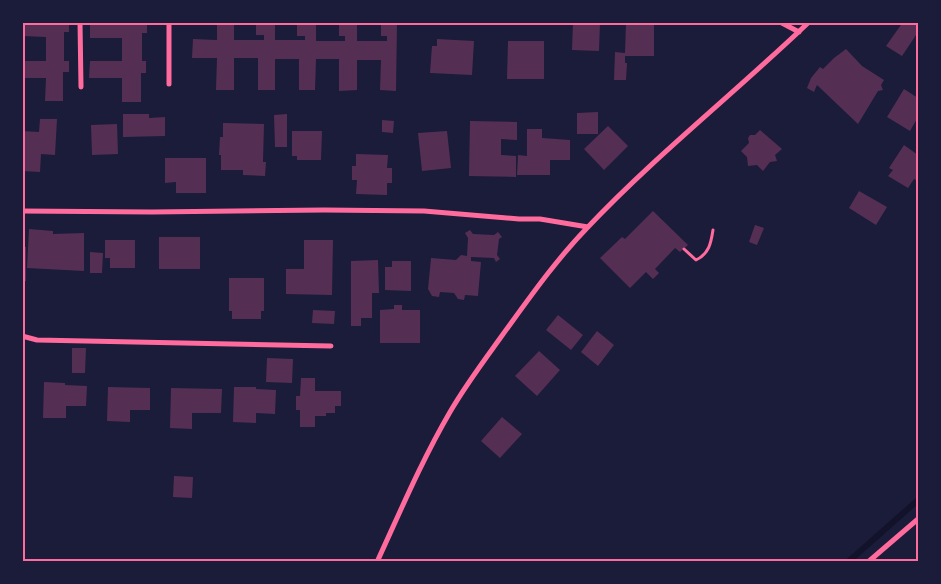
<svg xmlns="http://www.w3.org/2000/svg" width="941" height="584" font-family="Inter,sans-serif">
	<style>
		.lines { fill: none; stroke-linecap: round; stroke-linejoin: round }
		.stream { stroke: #12122b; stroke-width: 6 }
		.building { fill: #542f53 }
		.path { stroke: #ff6b9d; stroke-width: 3 }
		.minor { stroke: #ff6b9d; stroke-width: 5 }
		.neatline { fill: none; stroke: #ff6b9d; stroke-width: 2 }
	</style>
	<rect width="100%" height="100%" fill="#1b1b3a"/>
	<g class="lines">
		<path class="stream" d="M 848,562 L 918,500"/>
	</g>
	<path class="building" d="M 22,22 L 69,22 L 69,32 L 64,32 L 64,61 L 69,61 L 69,72 L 63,72 L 63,101 L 45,101 L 46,78 L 22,78 L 22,61 L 46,61 L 46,37 L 22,36 Z
		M 90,22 L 147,22 L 147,33 L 142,33 L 142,61 L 146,61 L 146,73 L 141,73 L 141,102 L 122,102 L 122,78 L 89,78 L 90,61 L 122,61 L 122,38 L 90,38 Z
		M 217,22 L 234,22 L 234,40 L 264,40 L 264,35 L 256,35 L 256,22 L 275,22 L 275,40 L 305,40 L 305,36 L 297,36 L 297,22 L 316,22 L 316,41 L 345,41 L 345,36 L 339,36 L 339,22 L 357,22 L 357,41 L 387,41 L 387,36 L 381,36 L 381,22 L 397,22 L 396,91 L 380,90 L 381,60 L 357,60 L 357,90 L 339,91 L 339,59 L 316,59 L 315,90 L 299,90 L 299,59 L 275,59 L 275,90 L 258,90 L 258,58 L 234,58 L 234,90 L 216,90 L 217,58 L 192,58 L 193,39 L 217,40 Z
		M 573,22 L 600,22 L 599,51 L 572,50 Z
		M 903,22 L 918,22 L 918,32 L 902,56 L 886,46 Z
		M 626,23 L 654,23 L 654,56 L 625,56 L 625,63 L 627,63 L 626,80 L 614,80 L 615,52 L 625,53 Z
		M 437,39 L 474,41 L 472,75 L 430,73 L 432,46 L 437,46 Z
		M 508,41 L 544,41 L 544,79 L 507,79 Z
		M 846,49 L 862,66 L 884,80 L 881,85 L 883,90 L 878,91 L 858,124 L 817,85 L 814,92 L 807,88 L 811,78 L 820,67 L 823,69 L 834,58 Z
		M 904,89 L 918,98 L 918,117 L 910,131 L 887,117 Z
		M 598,112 L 598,134 L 577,134 L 577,113 Z
		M 123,114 L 149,114 L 149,118 L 165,117 L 165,136 L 123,137 Z
		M 287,114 L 287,147 L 275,147 L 274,115 Z
		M 40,119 L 57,119 L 55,155 L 41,154 L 40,172 L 22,171 L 22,131 L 39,132 Z
		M 382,120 L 394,121 L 393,133 L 382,132 Z
		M 470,121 L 517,122 L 517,140 L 501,139 L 501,155 L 516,156 L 516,177 L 469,176 Z
		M 223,123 L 264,124 L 263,162 L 266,162 L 265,176 L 243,175 L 243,170 L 221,170 L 221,155 L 219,155 L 220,137 L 223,137 Z
		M 117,124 L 118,154 L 92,155 L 91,125 Z
		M 608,126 L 628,146 L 604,170 L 584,149 Z
		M 527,129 L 542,129 L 542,138 L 570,140 L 570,160 L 550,160 L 550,175 L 517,175 L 518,155 L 527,156 Z
		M 760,130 L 782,149 L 775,155 L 777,161 L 770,162 L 763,171 L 757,165 L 748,166 L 747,157 L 741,151 L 749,143 L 748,138 L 750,135 L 755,135 Z
		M 292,131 L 322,131 L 321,160 L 297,160 L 297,156 L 292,156 Z
		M 447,131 L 451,168 L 422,171 L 418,133 Z
		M 904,145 L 918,155 L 918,181 L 914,179 L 908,188 L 888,176 L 893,170 L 889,168 Z
		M 356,154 L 388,155 L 387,168 L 392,168 L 392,183 L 387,183 L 387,195 L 356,194 L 357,180 L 352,180 L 352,166 L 356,166 Z
		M 165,158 L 206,158 L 206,193 L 176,193 L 176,182 L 165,183 Z
		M 859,191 L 887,207 L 876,225 L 849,208 Z
		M 653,211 L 688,245 L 680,252 L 675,248 L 655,269 L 659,273 L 653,279 L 646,272 L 630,288 L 600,258 L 622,237 L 625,239 Z
		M 755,225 L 764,228 L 757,245 L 749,242 Z
		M 29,229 L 53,231 L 53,234 L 84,233 L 84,271 L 27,268 Z
		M 470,230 L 473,234 L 494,235 L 498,232 L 502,237 L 499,239 L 497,255 L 500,259 L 496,262 L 494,258 L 471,257 L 471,261 L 481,262 L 478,296 L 465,295 L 464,300 L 458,299 L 454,293 L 440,292 L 439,297 L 432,296 L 428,289 L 431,258 L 456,260 L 461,255 L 467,256 L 468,238 L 465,233 Z
		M 159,237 L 200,237 L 200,269 L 159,269 Z
		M 105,240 L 135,240 L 135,268 L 110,268 L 110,258 L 105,258 Z
		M 304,240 L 333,240 L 332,295 L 286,294 L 286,269 L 304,269 Z
		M 22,247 L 26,247 L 26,281 L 22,281 Z
		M 90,252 L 103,253 L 102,273 L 90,273 Z
		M 378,260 L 379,293 L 372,293 L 372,318 L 361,318 L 361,326 L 351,326 L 351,261 Z
		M 392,261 L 411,261 L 411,291 L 385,290 L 385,267 L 392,267 Z
		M 229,278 L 264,278 L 264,311 L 261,311 L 261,319 L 232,319 L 232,311 L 229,311 Z
		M 394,305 L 402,305 L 402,310 L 420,310 L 420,343 L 380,343 L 380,310 L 394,309 Z
		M 313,310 L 335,311 L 334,324 L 312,323 Z
		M 558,315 L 583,335 L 571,350 L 546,330 Z
		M 597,331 L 614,345 L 598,366 L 581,352 Z
		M 72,348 L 86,348 L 85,373 L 72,373 Z
		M 539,351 L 560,370 L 537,396 L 515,376 Z
		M 267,358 L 293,359 L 292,383 L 266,382 Z
		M 301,378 L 315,378 L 315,391 L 341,391 L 341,406 L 335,406 L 335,413 L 326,413 L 326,416 L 315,416 L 315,427 L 300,427 L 300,410 L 296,410 L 296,396 L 300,396 Z
		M 44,382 L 65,383 L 65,385 L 87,386 L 86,406 L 66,406 L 66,418 L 43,418 Z
		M 108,387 L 150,388 L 150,410 L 130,410 L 130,422 L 107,421 Z
		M 234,387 L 256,387 L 256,389 L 276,390 L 275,414 L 256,413 L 256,423 L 233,422 Z
		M 171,388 L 222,389 L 221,413 L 192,413 L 192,429 L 170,428 Z
		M 502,417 L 522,434 L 500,458 L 481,441 Z
		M 174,476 L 193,477 L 192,498 L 173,497 Z"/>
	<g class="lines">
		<path class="path" d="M 684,249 L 696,260 C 709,254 711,243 713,230"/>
		<path class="minor" d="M 80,22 L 81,87
			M 780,22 L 799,32
			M 169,84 L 169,22
			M 22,211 L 152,212 L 324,210 L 424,211 L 519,219 L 540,219 L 588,227
			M 22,336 L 37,340 L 331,346
			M 377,562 C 400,512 422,460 450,412 C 465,386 483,362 501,337 C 528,300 555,261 587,228 C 656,155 736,92 809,22
			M 868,562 L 918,519"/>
	</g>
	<rect width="941" height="584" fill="none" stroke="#1b1b3a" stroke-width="48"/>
	<rect x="24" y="24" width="893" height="536" class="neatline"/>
</svg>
